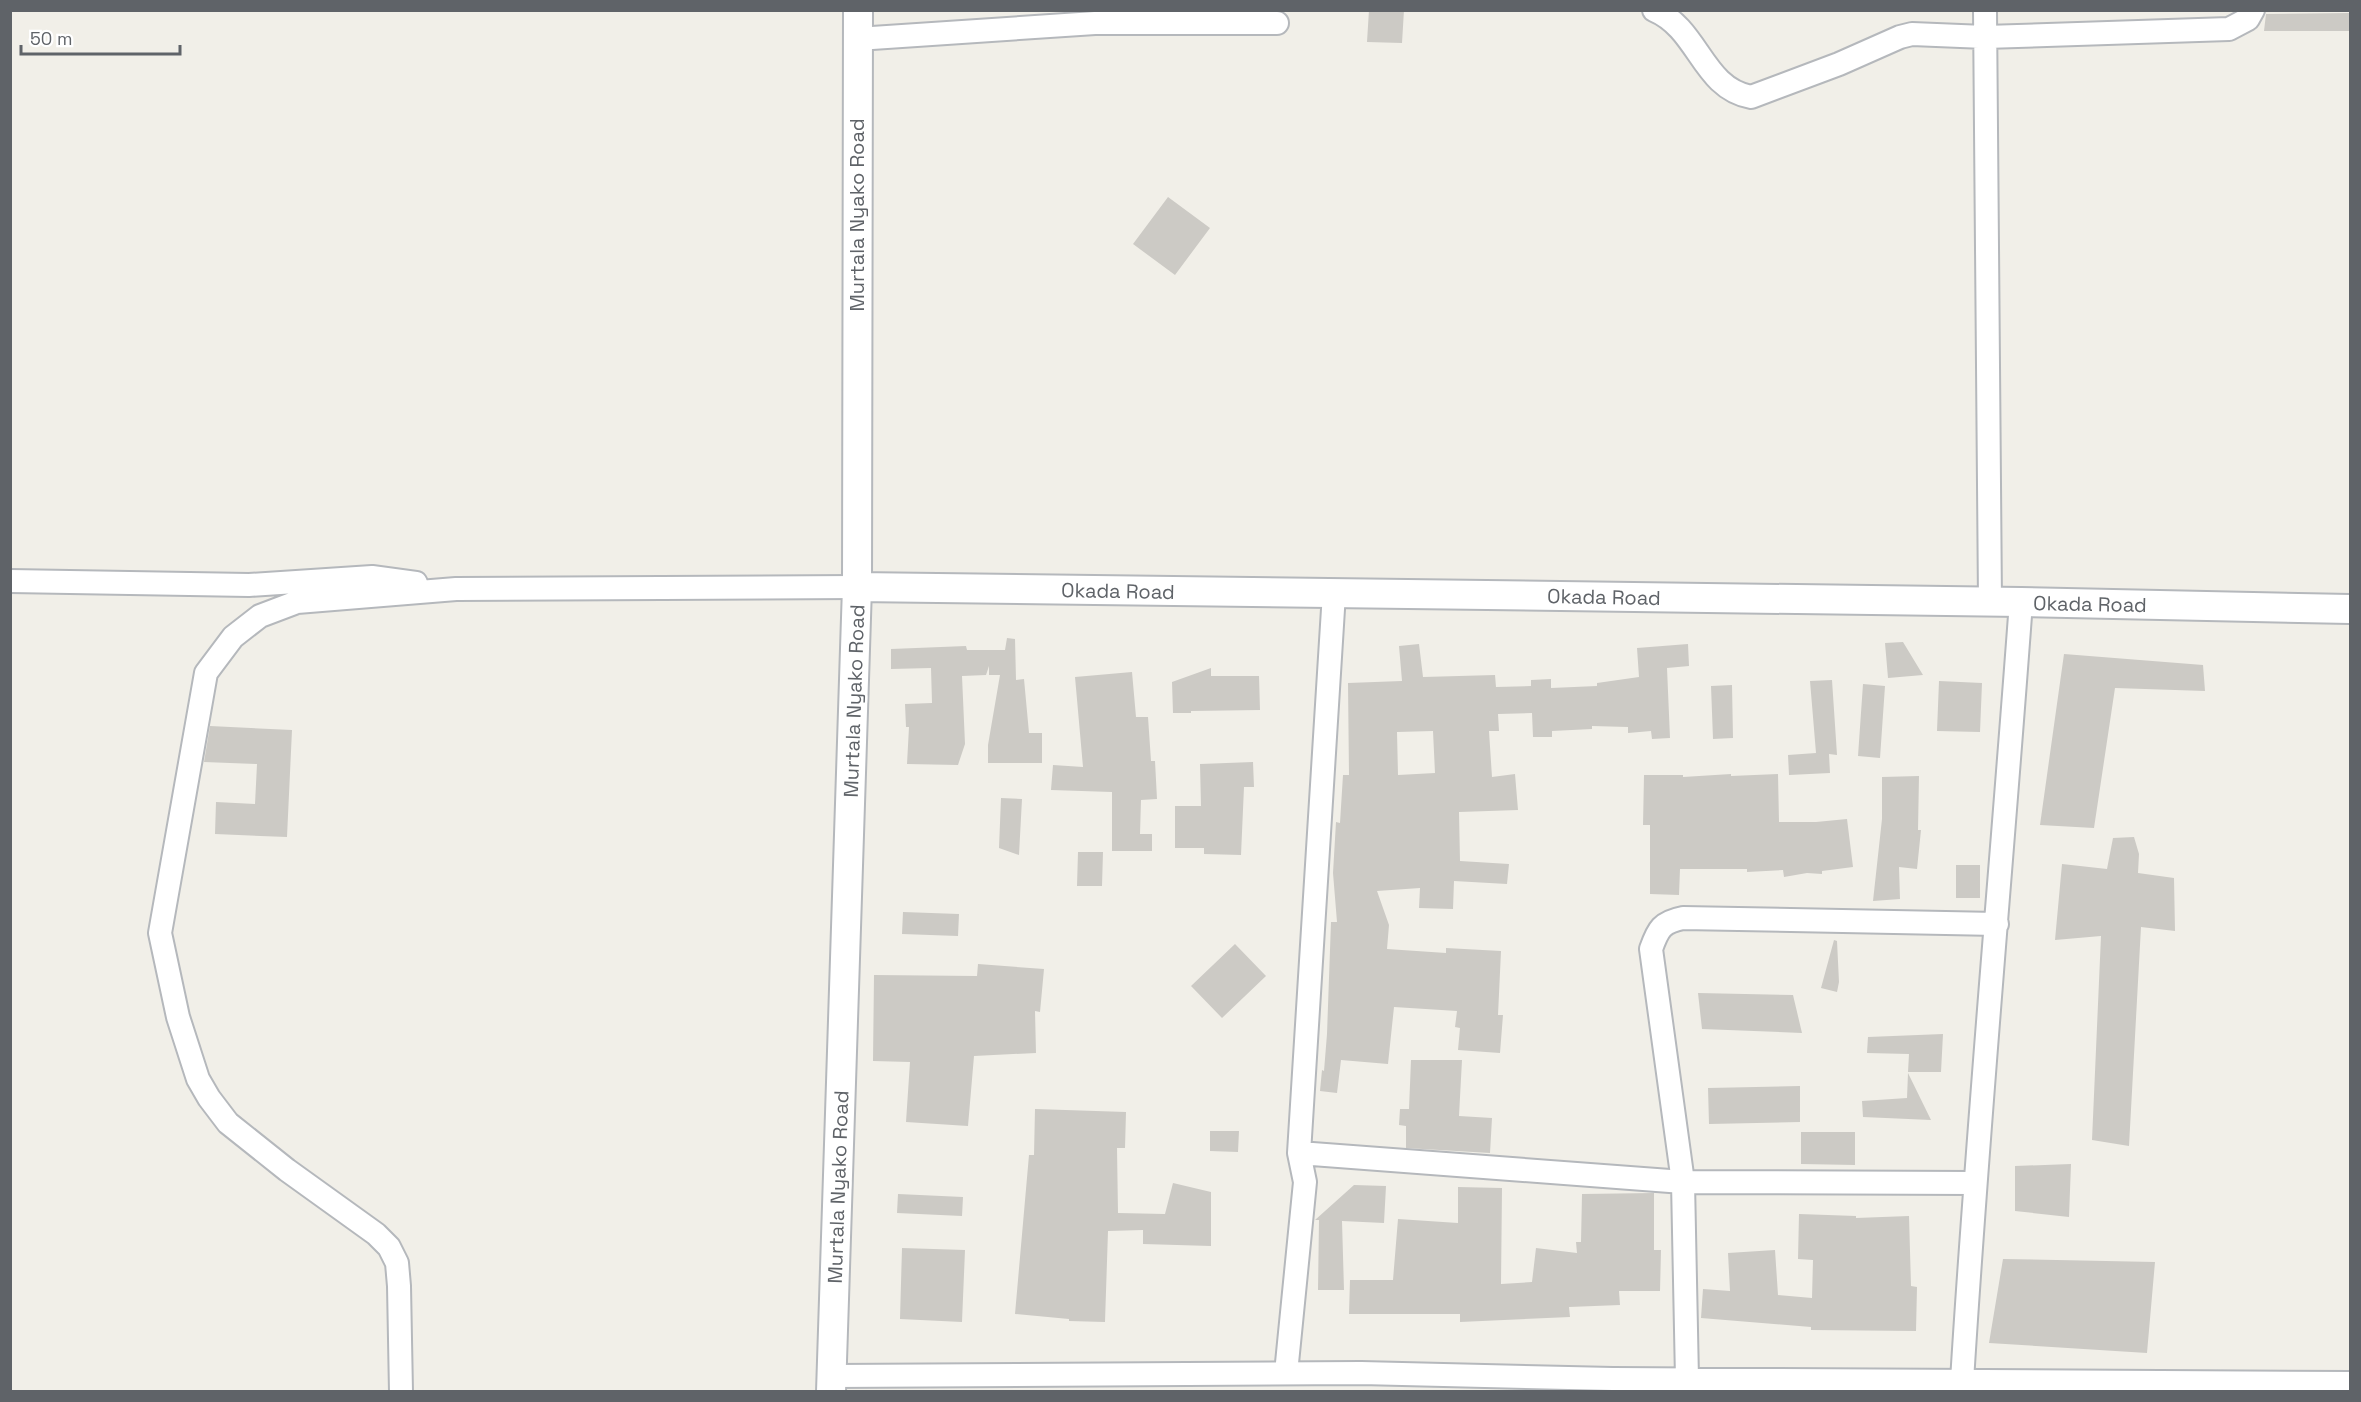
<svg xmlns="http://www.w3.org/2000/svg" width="2361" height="1402" font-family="'Space Grotesk',sans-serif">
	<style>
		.building { fill: #cccac5; fill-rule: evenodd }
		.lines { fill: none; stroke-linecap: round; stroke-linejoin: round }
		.minor-casing { stroke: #b5b8bc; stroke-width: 26 }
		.tertiary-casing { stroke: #b5b8bc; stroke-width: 32 }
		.minor { stroke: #fff; stroke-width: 22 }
		.tertiary { stroke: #fff; stroke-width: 28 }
		.labels { text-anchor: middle; stroke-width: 4.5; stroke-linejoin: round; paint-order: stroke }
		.street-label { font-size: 20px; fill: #5f6368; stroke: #fff }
	</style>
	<rect width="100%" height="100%" fill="#f1efe8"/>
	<path class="building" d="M 1369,10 L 1404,10 L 1402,43 L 1367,42 Z
		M 2350,13 L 2350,31 L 2264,31 L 2266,14 Z
		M 1168,197 L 1210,228 L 1175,275 L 1133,244 Z
		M 1007,638 L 1015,639 L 1016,680 L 1024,679 L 1029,733 L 1042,733 L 1042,763 L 988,763 L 988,745 L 1000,675 L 989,675 L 989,666 L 986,675 L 962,676 L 965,744 L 958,765 L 907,764 L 909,727 L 906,727 L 905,704 L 932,703 L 931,668 L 891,669 L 891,649 L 966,646 L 967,650 L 1005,650 Z
		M 1903,642 L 1923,675 L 1888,678 L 1885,643 Z
		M 1419,644 L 1423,677 L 1495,675 L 1496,687 L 1531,686 L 1531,680 L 1551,679 L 1551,688 L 1597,686 L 1597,683 L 1639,677 L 1637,648 L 1688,644 L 1689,666 L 1667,668 L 1670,738 L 1652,739 L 1651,731 L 1628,733 L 1628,727 L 1592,726 L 1592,729 L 1552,731 L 1552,737 L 1533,737 L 1532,713 L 1498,714 L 1499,731 L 1489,731 L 1492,777 L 1515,774 L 1518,810 L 1459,812 L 1460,861 L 1509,864 L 1507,884 L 1454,881 L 1453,909 L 1419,908 L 1420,888 L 1377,891 L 1389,925 L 1387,949 L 1446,953 L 1446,948 L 1501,951 L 1498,1015 L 1503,1015 L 1500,1053 L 1458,1050 L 1460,1028 L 1455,1027 L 1457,1011 L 1394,1007 L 1388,1064 L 1341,1060 L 1337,1093 L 1320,1091 L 1322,1070 L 1324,1071 L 1327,1034 L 1331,922 L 1337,922 L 1333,873 L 1336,822 L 1340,823 L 1343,775 L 1349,775 L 1348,683 L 1402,681 L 1399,646 ZM 1433,731 L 1435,773 L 1398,775 L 1397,732 Z
		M 2064,654 L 2203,665 L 2205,691 L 2115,688 L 2094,828 L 2040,825 Z
		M 1211,668 L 1211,676 L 1259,676 L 1260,710 L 1191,711 L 1191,713 L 1173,713 L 1172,682 Z
		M 1132,672 L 1136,717 L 1148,717 L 1151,761 L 1155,761 L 1157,799 L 1141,800 L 1140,834 L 1152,834 L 1152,851 L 1112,851 L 1112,792 L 1051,790 L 1053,765 L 1083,767 L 1075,677 Z
		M 1832,680 L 1837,755 L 1829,754 L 1830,773 L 1789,775 L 1788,755 L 1816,753 L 1810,681 Z
		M 1939,681 L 1982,683 L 1980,732 L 1937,731 Z
		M 1863,684 L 1885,686 L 1880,758 L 1858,756 Z
		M 1732,685 L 1733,738 L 1713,739 L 1711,686 Z
		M 210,726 L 292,730 L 287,837 L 215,834 L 216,802 L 255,804 L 257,764 L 204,762 Z
		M 1253,762 L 1254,787 L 1244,787 L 1241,855 L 1204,854 L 1204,848 L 1175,848 L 1175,806 L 1201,806 L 1200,764 Z
		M 1731,774 L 1731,776 L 1778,774 L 1779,822 L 1816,822 L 1847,819 L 1853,867 L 1822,871 L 1822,874 L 1807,873 L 1784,877 L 1783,870 L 1747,872 L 1747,869 L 1680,869 L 1679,895 L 1650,894 L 1650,825 L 1643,825 L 1644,775 L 1683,775 L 1683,777 Z
		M 1919,776 L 1918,830 L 1921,830 L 1917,869 L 1899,867 L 1900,899 L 1873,901 L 1882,819 L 1882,777 Z
		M 1001,798 L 1022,799 L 1019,855 L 999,848 Z
		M 2134,837 L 2139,854 L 2138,873 L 2174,878 L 2175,931 L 2141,927 L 2129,1146 L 2092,1140 L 2101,936 L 2055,940 L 2062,864 L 2107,869 L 2113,838 Z
		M 1078,852 L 1103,852 L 1102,886 L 1077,886 Z
		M 1956,865 L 1980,865 L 1980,898 L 1956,898 Z
		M 903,912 L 959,914 L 958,936 L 902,934 Z
		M 1834,940 L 1837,941 L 1839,982 L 1837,992 L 1821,988 Z
		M 1235,944 L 1266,976 L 1222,1018 L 1191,986 Z
		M 978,964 L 1044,969 L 1040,1012 L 1035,1011 L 1036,1053 L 974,1056 L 968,1126 L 906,1122 L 910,1062 L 873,1061 L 874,975 L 977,976 Z
		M 1698,993 L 1793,995 L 1802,1033 L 1702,1029 Z
		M 1943,1034 L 1941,1072 L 1908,1072 L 1909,1054 L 1867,1053 L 1868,1037 Z
		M 1411,1060 L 1462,1060 L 1459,1116 L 1492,1118 L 1490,1153 L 1406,1148 L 1406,1126 L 1399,1125 L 1400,1109 L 1409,1109 Z
		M 1908,1073 L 1931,1120 L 1863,1117 L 1862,1101 L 1907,1098 Z
		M 1800,1086 L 1800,1122 L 1709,1124 L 1708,1088 Z
		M 1035,1109 L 1126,1112 L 1125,1148 L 1117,1148 L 1118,1213 L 1165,1214 L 1173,1183 L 1211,1192 L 1211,1246 L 1143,1244 L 1143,1230 L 1108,1231 L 1105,1322 L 1069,1321 L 1069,1319 L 1015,1314 L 1029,1155 L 1034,1155 Z
		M 1210,1131 L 1239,1131 L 1238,1152 L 1210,1151 Z
		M 1801,1132 L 1855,1132 L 1855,1165 L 1801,1164 Z
		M 2071,1164 L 2069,1217 L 2015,1211 L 2015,1166 Z
		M 1354,1185 L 1386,1186 L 1384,1223 L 1342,1221 L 1344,1290 L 1318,1290 L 1319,1220 L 1315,1220 Z
		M 1458,1187 L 1502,1188 L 1501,1284 L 1532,1282 L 1536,1248 L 1577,1253 L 1576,1242 L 1581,1242 L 1582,1194 L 1654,1193 L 1654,1250 L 1661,1250 L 1660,1291 L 1619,1291 L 1620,1305 L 1569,1307 L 1570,1317 L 1460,1322 L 1460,1314 L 1349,1314 L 1350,1280 L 1393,1280 L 1398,1219 L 1458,1223 Z
		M 898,1194 L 963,1197 L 962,1216 L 897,1213 Z
		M 1799,1214 L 1856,1216 L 1856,1218 L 1909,1216 L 1911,1286 L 1917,1287 L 1916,1331 L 1811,1330 L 1811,1327 L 1701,1318 L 1703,1289 L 1730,1291 L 1728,1253 L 1775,1250 L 1778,1295 L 1812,1298 L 1813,1260 L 1798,1259 Z
		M 902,1248 L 965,1250 L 962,1322 L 900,1319 Z
		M 2003,1259 L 2155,1262 L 2147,1353 L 1989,1343 Z"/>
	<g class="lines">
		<g class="minor-casing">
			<path id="minor" d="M 1654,10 C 1699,29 1702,88 1751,97 L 1839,64 L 1900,37 L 1912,34 L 1985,37 L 2229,29 L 2248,19 L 2253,10
				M 1985,10 L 1990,602
				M 857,39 L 1095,23 L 1277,23
				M 10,581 L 249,585 L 372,577 L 416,583
				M 1299,1153 L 1683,1182 L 1974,1183
				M 1286,1373 L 1305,1182 L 1299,1153 L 1334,593
				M 832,1376 L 1361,1373 L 1613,1379 L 2350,1383
				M 1687,1379 L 1683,1182 L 1651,949 C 1658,929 1662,922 1683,918 L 1997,924
				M 1962,1381 C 1978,1121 2002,862 2021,602
				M 401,1392 L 399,1286 L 397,1263 L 389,1247 L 376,1234 L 287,1170 L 228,1123 L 209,1098 L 198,1079 L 178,1017 L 160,933 L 206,673 L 233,637 L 260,616 L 297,602 L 456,589 L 857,587"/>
		</g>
		<g class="tertiary-casing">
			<path id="tertiary" d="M 857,587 L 2021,602 L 2350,609
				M 831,1392 L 857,587 L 858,10"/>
		</g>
		<use href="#minor" class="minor"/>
		<use href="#tertiary" class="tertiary"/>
	</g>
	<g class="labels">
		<g class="street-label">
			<text transform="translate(857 215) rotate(-90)" y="7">Murtala Nyako Road</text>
			<text transform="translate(1118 591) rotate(1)" y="7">Okada Road</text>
			<text transform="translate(1604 597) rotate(1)" y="7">Okada Road</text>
			<text transform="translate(2090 604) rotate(1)" y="7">Okada Road</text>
			<text transform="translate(854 701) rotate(-88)" y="7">Murtala Nyako Road</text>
			<text transform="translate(838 1187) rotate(-88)" y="7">Murtala Nyako Road</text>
		</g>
	</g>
	<rect width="2361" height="1402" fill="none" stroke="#5f6368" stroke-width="24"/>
	<path d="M21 45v9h159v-9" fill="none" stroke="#5f6368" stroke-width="3"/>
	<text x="30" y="45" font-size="18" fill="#5f6368" stroke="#ffffff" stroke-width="4.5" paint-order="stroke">50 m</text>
</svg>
